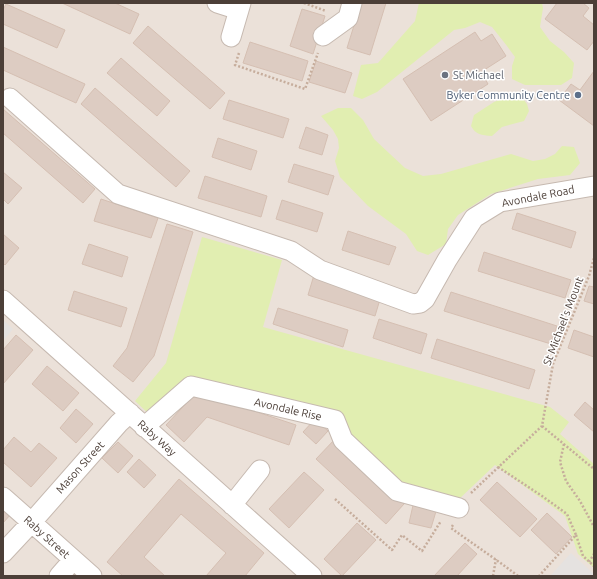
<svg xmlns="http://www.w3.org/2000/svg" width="597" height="579" font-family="Ubuntu,sans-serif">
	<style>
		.residential { fill: #ebe1d9 }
		.green { fill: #e1eeb1 }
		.parking { fill: #e5e2e0 }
		.building { fill: #ddccc2; stroke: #d5bfb2 }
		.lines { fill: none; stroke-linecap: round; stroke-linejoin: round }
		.minor-casing { stroke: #c6b9b0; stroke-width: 21 }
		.path { stroke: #c6ad9c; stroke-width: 2.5; stroke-dasharray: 2 2; stroke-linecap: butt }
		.minor { stroke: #fff; stroke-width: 19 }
		.worship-dot { fill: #6b7280; stroke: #fff; stroke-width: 1.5 }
		.service-dot { fill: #5c6f8a; stroke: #fff; stroke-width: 1.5 }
		.labels { text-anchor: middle; stroke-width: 3; stroke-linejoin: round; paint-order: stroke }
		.worship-label { font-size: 11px; fill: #5b616d; stroke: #fff; text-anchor: start }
		.service-label { font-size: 11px; fill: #4e5e75; stroke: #fff; text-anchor: end }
		.street-label { font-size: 11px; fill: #4c3f38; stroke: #fff }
	</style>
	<rect width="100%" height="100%" fill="#f7f0eb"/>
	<path class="residential" d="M 3,3 L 594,3 L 594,576 L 3,576 Z"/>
	<path class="green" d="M 419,3 L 542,3 L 543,8 L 540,27 L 550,41 L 564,52 L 574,63 L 572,78 L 561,85 L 525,85 L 512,79 L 512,66 L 515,57 L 507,46 L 492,27 L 480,22 L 465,28 L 454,30 L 377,92 L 362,99 L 353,96 L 361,65 L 378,63 L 415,21 Z
		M 513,95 L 521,96 L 527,104 L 529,111 L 524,121 L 502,127 L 492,136 C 481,135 476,135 471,126 L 474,115 L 494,102 Z
		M 338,108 L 351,108 L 363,120 L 374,139 L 405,168 L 423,176 L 441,174 L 511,154 L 533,161 L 545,159 L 555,154 L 562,146 L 574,147 L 580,163 L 570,175 L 538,179 L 491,194 L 458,215 L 448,229 L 446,244 L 428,255 L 417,251 L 406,234 L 368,206 L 340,177 L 335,161 L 339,148 L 338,139 L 333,130 L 321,116 Z
		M 202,237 L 282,260 L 263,327 L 550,407 L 569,422 L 560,434 L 594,464 L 594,568 L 578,554 L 565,516 L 495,465 L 458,500 L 405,486 L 351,439 L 341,413 L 191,376 L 150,415 L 135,401 L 166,363 Z"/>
	<path class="parking" d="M 3,320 L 13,329 L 3,341 Z
		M 571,553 L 594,574 L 594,576 L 550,576 Z"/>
	<path class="building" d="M 62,3 L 115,3 L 139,14 L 130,34 Z
		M 361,3 L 386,3 L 370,55 L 347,48 Z
		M 557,3 L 583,3 L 589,8 L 583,16 L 594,25 L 594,41 L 587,50 L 545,19 Z
		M 6,4 L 65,30 L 57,48 L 3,24 L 3,10 Z
		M 302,9 L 325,16 L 313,54 L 290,46 Z
		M 148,26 L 225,93 L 210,109 L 133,43 Z
		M 475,32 L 481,41 L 492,34 L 506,56 L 481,72 L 488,84 L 431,121 L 403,79 Z
		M 250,42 L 308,61 L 302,81 L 243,63 Z
		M 3,47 L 85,84 L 76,103 L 3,70 Z
		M 121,58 L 170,101 L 157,116 L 107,73 Z
		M 316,61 L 352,73 L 345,93 L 309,82 Z
		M 594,71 L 594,126 L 559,100 L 571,84 L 580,90 Z
		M 95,88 L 190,171 L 176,187 L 81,104 Z
		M 229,100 L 289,119 L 283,138 L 223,119 Z
		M 3,109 L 95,189 L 83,203 L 3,133 Z
		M 306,127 L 328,135 L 322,155 L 299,148 Z
		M 218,138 L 257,151 L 251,170 L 212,157 Z
		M 294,164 L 334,176 L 328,195 L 288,182 Z
		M 3,172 L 22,188 L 8,204 L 3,199 Z
		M 205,176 L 267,196 L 261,217 L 198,198 Z
		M 101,199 L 158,218 L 151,238 L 94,221 Z
		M 282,200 L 323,213 L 317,232 L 276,219 Z
		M 517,213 L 576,232 L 571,248 L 512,229 Z
		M 167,224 L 193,232 L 154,356 L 133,382 L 113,366 L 127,348 Z
		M 348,231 L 396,247 L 389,265 L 342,250 Z
		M 3,234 L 19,248 L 5,265 L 3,263 Z
		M 89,244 L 128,257 L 122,277 L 82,264 Z
		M 484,252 L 571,280 L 565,298 L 478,271 Z
		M 314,275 L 381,296 L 375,316 L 308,295 Z
		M 589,286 L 594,287 L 594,304 L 584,301 Z
		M 74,291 L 127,308 L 121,327 L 68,310 Z
		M 451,292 L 557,326 L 551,344 L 444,311 Z
		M 278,308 L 348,330 L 343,347 L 273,324 Z
		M 379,319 L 427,334 L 421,354 L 373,338 Z
		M 574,330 L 594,337 L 594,357 L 568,348 Z
		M 16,335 L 33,350 L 3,384 L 3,350 Z
		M 437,339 L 535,370 L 529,389 L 431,358 Z
		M 47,366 L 79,393 L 63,411 L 32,384 Z
		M 197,392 L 296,425 L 289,445 L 207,417 L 184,442 L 166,425 Z
		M 585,402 L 594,410 L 594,432 L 574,415 Z
		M 76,409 L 93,424 L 76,443 L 60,428 Z
		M 315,419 L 328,431 L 316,444 L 303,432 Z
		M 14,437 L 31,452 L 39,443 L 57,458 L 31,487 L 3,462 L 3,450 Z
		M 335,439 L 404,504 L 386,524 L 316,459 Z
		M 118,442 L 133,456 L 118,473 L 102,458 Z
		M 139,459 L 156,475 L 144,488 L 127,472 Z
		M 304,472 L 324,490 L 289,528 L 269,509 Z
		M 179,479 L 264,553 L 245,576 L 206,576 L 226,553 L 181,514 L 144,557 L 165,576 L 123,576 L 107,562 Z
		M 497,482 L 537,519 L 520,537 L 480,500 Z
		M 414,501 L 437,508 L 431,528 L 409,523 Z
		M 3,507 L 11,514 L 3,523 Z
		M 547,513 L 572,537 L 556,554 L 531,530 Z
		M 357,523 L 376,540 L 342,576 L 324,559 Z
		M 465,543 L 477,554 L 457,576 L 434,576 Z"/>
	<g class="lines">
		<g class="minor-casing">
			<path id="minor" d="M 217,3 L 239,10
				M 323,36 L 348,18 L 352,3
				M 231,37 L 241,3
				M 10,98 L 118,194 L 291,251 L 320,270 L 413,304 L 420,303 L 425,299 L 447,260 L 474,218 L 500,202 L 594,186
				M 3,300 L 312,576
				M 144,427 L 191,386 L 335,420 L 343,440 L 397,491 L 459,508
				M 3,497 L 92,576
				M 232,505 L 260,470
				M 3,553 L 31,523 L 119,423 L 130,413
				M 59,576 L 73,560"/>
		</g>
		<path class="path" d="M 304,3 L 326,11
			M 239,53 L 235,65 L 305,89 L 318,53
			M 542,426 L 594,469
			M 564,444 L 560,462 L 566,481 L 580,501 L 594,527
			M 498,467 L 542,496 L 567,514 L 576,535 L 539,576
			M 471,493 L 542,426 L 553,364 L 589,276 L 594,258
			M 335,499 L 392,550 L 402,535 L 422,551 L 441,521
			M 453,525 L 451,528 C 473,544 496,559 518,576
			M 576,535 L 583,556 L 594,566
			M 589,562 L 594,554
			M 493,576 L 496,559"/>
		<use href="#minor" class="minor"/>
	</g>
	<circle class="worship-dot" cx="445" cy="75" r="4"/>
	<circle class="service-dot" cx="578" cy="95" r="4"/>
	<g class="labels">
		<g class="worship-label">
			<text x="453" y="79">St Michael</text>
		</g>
		<g class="service-label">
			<text x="570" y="99">Byker Community Centre</text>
		</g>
		<g class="street-label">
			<text transform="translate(538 196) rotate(-11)" y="4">Avondale Road</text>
			<text transform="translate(563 321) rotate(-69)" y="4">St Michael's Mount</text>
			<text transform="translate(288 409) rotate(13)" y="4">Avondale Rise</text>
			<text transform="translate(157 438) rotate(42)" y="4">Raby Way</text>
			<text transform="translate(80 467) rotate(-48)" y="4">Mason Street</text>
			<text transform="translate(47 537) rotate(42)" y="4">Raby Street</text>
		</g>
	</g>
	<rect width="597" height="579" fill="none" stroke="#4c3f38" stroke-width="8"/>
</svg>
